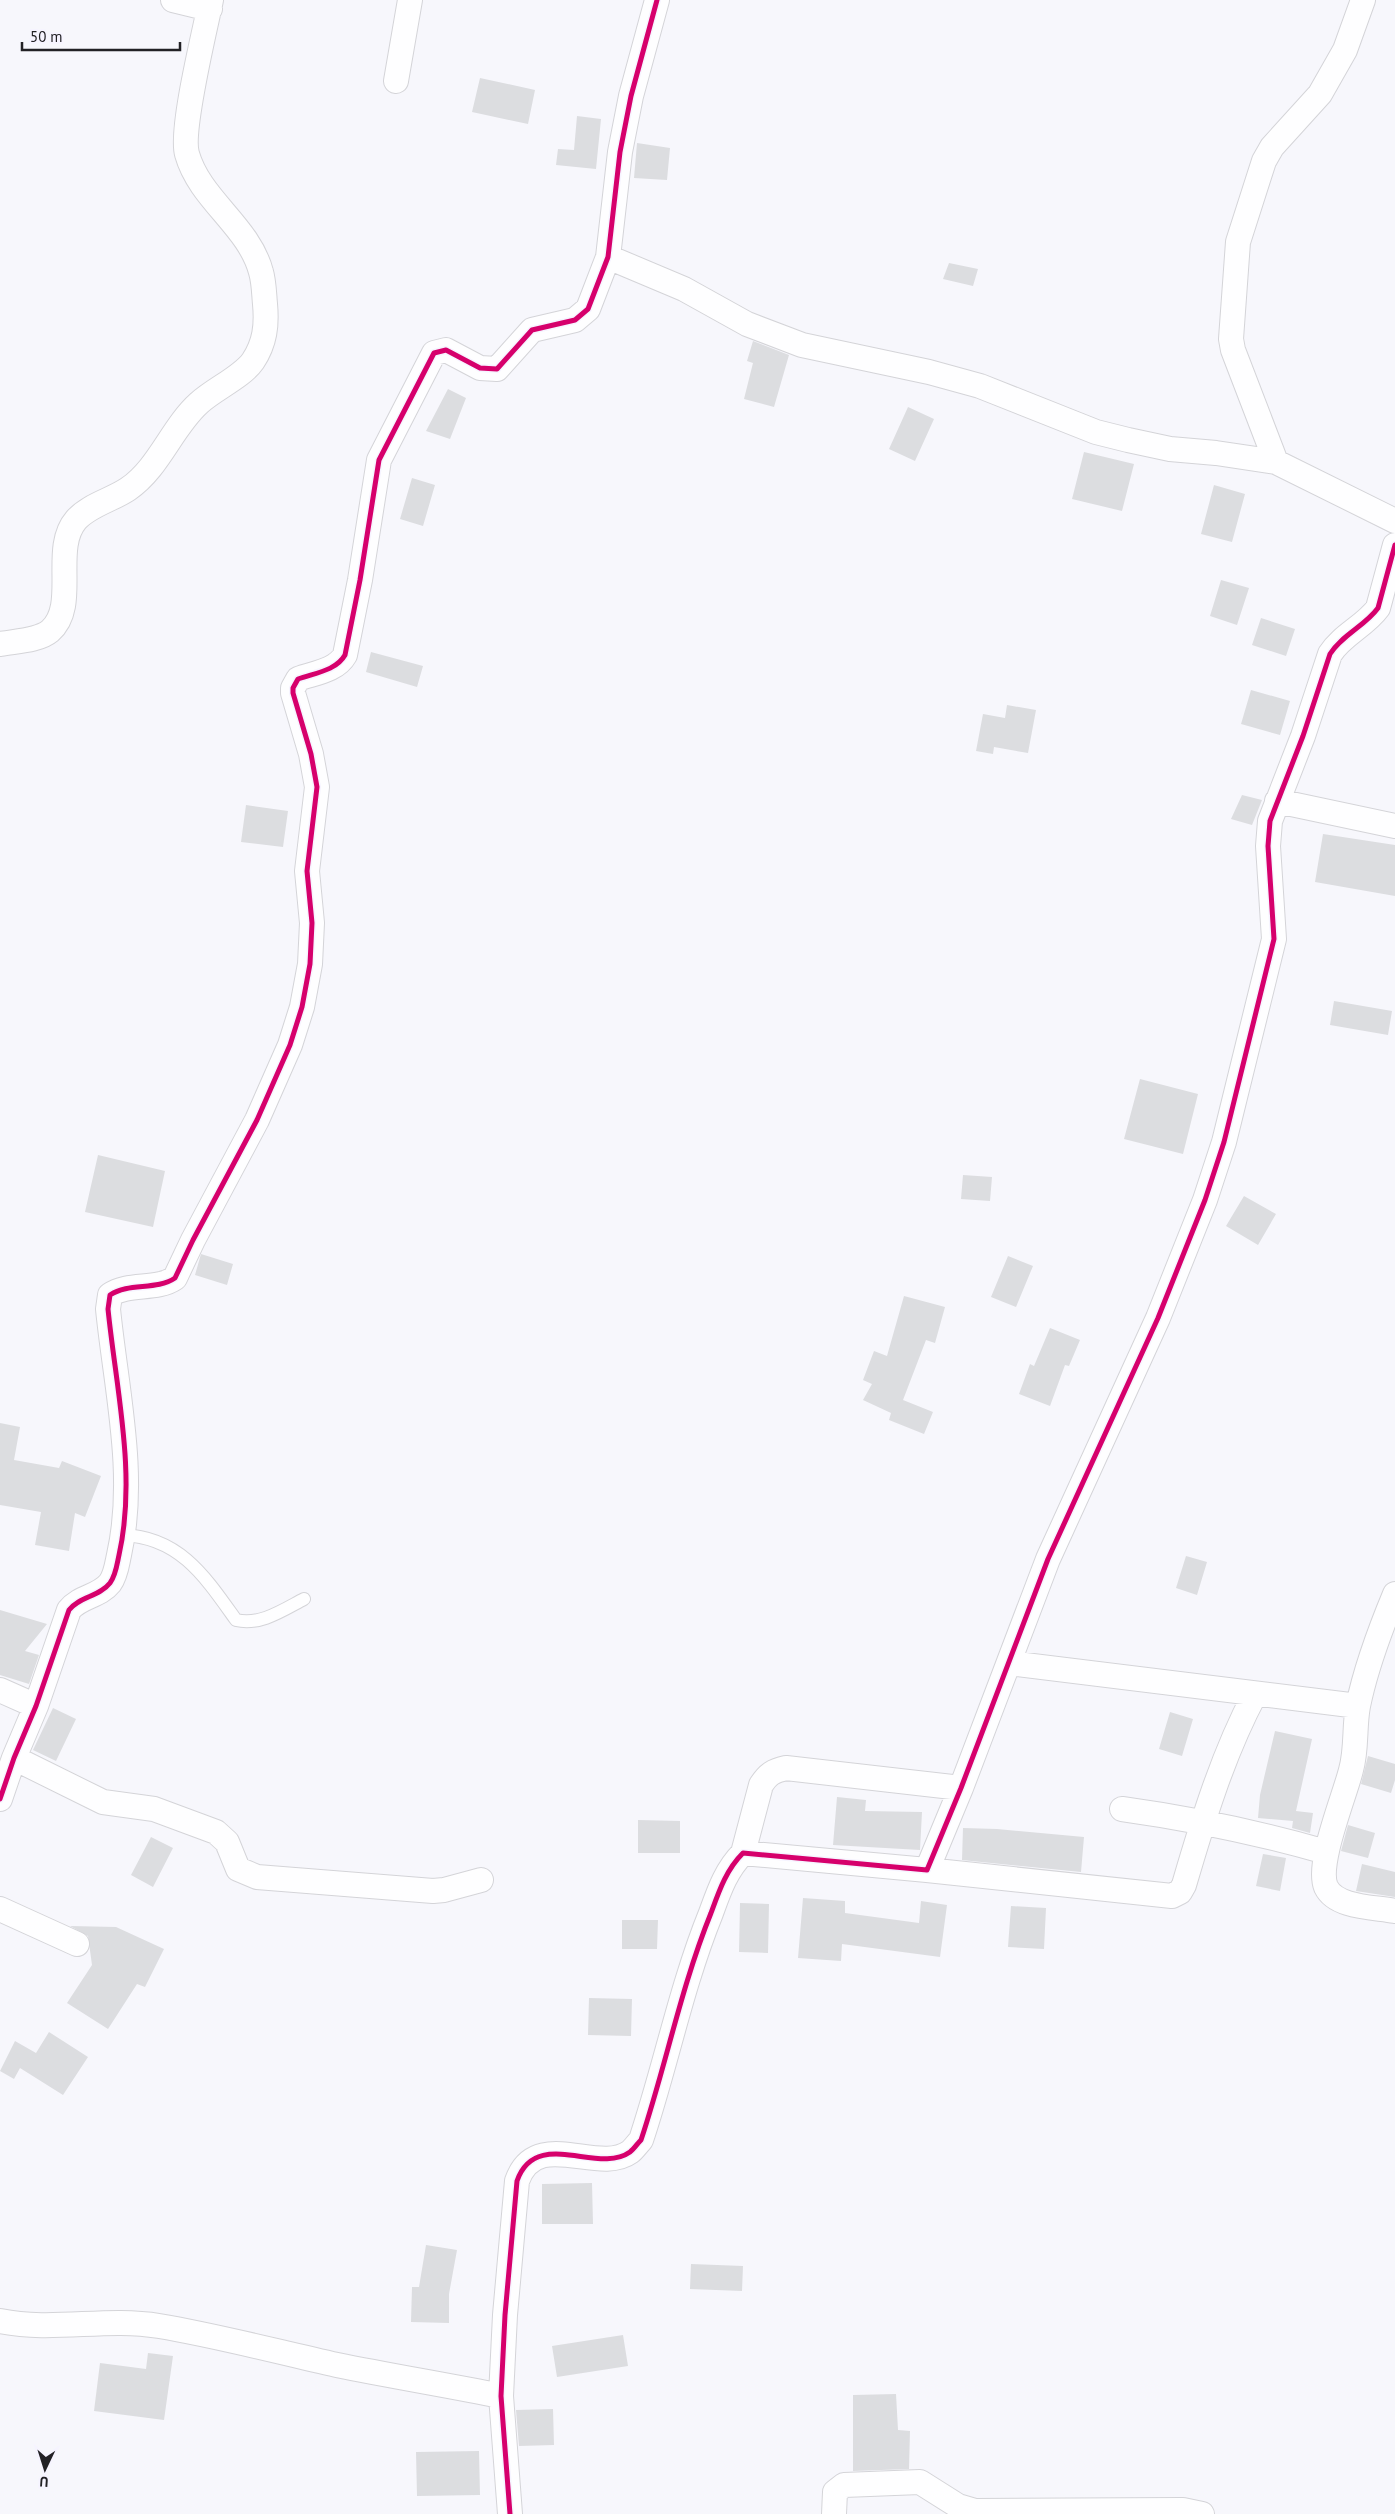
<svg xmlns="http://www.w3.org/2000/svg" width="1395" height="2514" font-family="'PT Sans',sans-serif">
	<style>
		.building { fill: #dcdde0 }
		.lines { fill: none; stroke-linecap: round; stroke-linejoin: round }
		.lane-casing { stroke: #d4d4d8; stroke-width: 14 }
		.street-casing { stroke: #d4d4d8; stroke-width: 26 }
		.lane { stroke: #fefeff; stroke-width: 12 }
		.street { stroke: #fefeff; stroke-width: 24 }
		.cycleway-casing { stroke: #f6f4ff; stroke-width: 8 }
		.cycleway { stroke: #d6006c; stroke-width: 5 }
	</style>
	<rect width="100%" height="100%" fill="#f7f7fc"/>
	<path class="building" d="M 480,78 L 535,90 L 528,124 L 472,112 Z
		M 577,116 L 601,119 L 596,169 L 556,165 L 558,149 L 574,150 Z
		M 637,143 L 670,148 L 667,180 L 634,178 Z
		M 949,263 L 978,269 L 973,286 L 943,279 Z
		M 753,341 L 789,355 L 774,407 L 744,399 L 753,363 L 747,361 Z
		M 448,389 L 466,398 L 450,439 L 426,431 Z
		M 908,407 L 934,419 L 915,461 L 889,449 Z
		M 1084,452 L 1134,464 L 1122,511 L 1072,499 Z
		M 412,478 L 435,485 L 423,526 L 400,519 Z
		M 1214,485 L 1245,494 L 1232,542 L 1201,534 Z
		M 1221,580 L 1249,588 L 1237,625 L 1210,616 Z
		M 1261,618 L 1295,629 L 1286,656 L 1252,645 Z
		M 371,652 L 423,666 L 417,687 L 366,672 Z
		M 1251,690 L 1290,701 L 1280,735 L 1241,724 Z
		M 1007,705 L 1036,710 L 1028,753 L 994,747 L 993,754 L 976,751 L 983,714 L 1005,718 Z
		M 1242,795 L 1262,800 L 1252,825 L 1231,819 Z
		M 246,805 L 288,811 L 283,847 L 241,842 Z
		M 1323,834 L 1395,845 L 1395,896 L 1315,882 Z
		M 1334,1001 L 1392,1011 L 1388,1035 L 1330,1025 Z
		M 1140,1079 L 1198,1094 L 1183,1154 L 1124,1139 Z
		M 98,1155 L 165,1171 L 153,1227 L 85,1212 Z
		M 963,1175 L 992,1177 L 990,1201 L 961,1199 Z
		M 1244,1196 L 1276,1214 L 1258,1245 L 1226,1226 Z
		M 201,1254 L 233,1264 L 227,1285 L 195,1275 Z
		M 1008,1256 L 1033,1266 L 1016,1307 L 991,1297 Z
		M 904,1296 L 945,1307 L 935,1343 L 926,1340 L 903,1400 L 933,1412 L 924,1434 L 889,1420 L 891,1413 L 863,1400 L 872,1384 L 863,1380 L 874,1351 L 887,1356 Z
		M 1050,1328 L 1080,1340 L 1069,1366 L 1065,1365 L 1050,1406 L 1019,1394 L 1030,1364 L 1034,1366 Z
		M 0,1423 L 20,1427 L 14,1460 L 59,1468 L 62,1461 L 101,1476 L 85,1517 L 75,1513 L 69,1551 L 35,1545 L 41,1512 L 0,1505 Z
		M 1186,1556 L 1207,1562 L 1197,1595 L 1176,1588 Z
		M 0,1610 L 47,1624 L 25,1651 L 39,1655 L 29,1684 L 0,1675 Z
		M 53,1708 L 76,1719 L 56,1761 L 33,1750 Z
		M 1170,1712 L 1193,1719 L 1182,1756 L 1159,1749 Z
		M 1275,1731 L 1312,1739 L 1296,1811 L 1313,1813 L 1310,1833 L 1292,1828 L 1293,1821 L 1258,1818 L 1260,1795 Z
		M 1368,1756 L 1395,1764 L 1395,1780 L 1391,1793 L 1361,1784 Z
		M 837,1797 L 866,1800 L 865,1811 L 922,1812 L 920,1850 L 833,1845 Z
		M 638,1820 L 680,1821 L 680,1853 L 638,1853 Z
		M 1348,1825 L 1375,1833 L 1368,1858 L 1341,1851 Z
		M 963,1828 L 997,1829 L 1084,1837 L 1081,1872 L 962,1860 Z
		M 151,1837 L 173,1848 L 153,1887 L 131,1875 Z
		M 1263,1854 L 1286,1858 L 1280,1891 L 1256,1886 Z
		M 1362,1864 L 1395,1872 L 1395,1897 L 1356,1891 Z
		M 803,1898 L 845,1901 L 845,1913 L 919,1923 L 921,1901 L 947,1905 L 940,1957 L 842,1944 L 841,1961 L 798,1958 Z
		M 740,1903 L 769,1904 L 768,1953 L 739,1952 Z
		M 1011,1906 L 1046,1908 L 1044,1949 L 1008,1947 Z
		M 622,1920 L 658,1920 L 657,1949 L 622,1949 Z
		M 70,1926 L 116,1927 L 164,1949 L 145,1987 L 137,1984 L 108,2029 L 67,2003 L 92,1965 L 88,1936 Z
		M 589,1998 L 632,1999 L 631,2036 L 588,2035 Z
		M 49,2032 L 88,2057 L 63,2095 L 20,2068 L 14,2079 L 0,2071 L 15,2041 L 36,2053 Z
		M 592,2183 L 593,2224 L 542,2224 L 542,2184 Z
		M 426,2245 L 457,2250 L 449,2294 L 449,2323 L 411,2322 L 412,2287 L 419,2287 Z
		M 691,2264 L 743,2266 L 742,2291 L 690,2289 Z
		M 623,2335 L 628,2366 L 557,2377 L 552,2346 Z
		M 148,2353 L 173,2356 L 164,2420 L 94,2411 L 100,2363 L 146,2369 Z
		M 896,2394 L 898,2430 L 910,2431 L 909,2469 L 853,2471 L 853,2395 Z
		M 553,2409 L 554,2445 L 519,2446 L 516,2410 Z
		M 479,2451 L 480,2495 L 417,2496 L 416,2452 Z"/>
	<g class="lines">
		<g class="lane-casing">
			<path id="lane" d="M 123,1535 C 180,1537 206,1578 236,1620 C 260,1626 283,1610 304,1599"/>
		</g>
		<g class="street-casing">
			<path id="street" d="M 173,0 L 210,9
				M 396,81 L 410,0
				M 608,257 L 684,289 L 747,324 L 802,345 L 929,372 L 980,386 L 1096,432 L 1128,440 L 1170,449 L 1216,453 L 1276,462 L 1395,521
				M 1276,462 L 1233,350 L 1231,339 L 1238,242 L 1264,161 L 1272,147 L 1320,94 L 1345,50 L 1363,0
				M 0,644 C 15,641 38,641 50,631 C 79,606 51,549 76,520 C 89,505 112,500 128,489 C 159,468 172,427 199,403 C 214,389 242,377 253,361 C 265,343 267,325 265,304 C 264,294 264,282 261,272 C 249,226 200,200 187,154 C 180,130 205,30 211,0
				M 1277,801 L 1395,826
				M 1395,1594 C 1380,1630 1366,1667 1358,1706 C 1354,1727 1357,1749 1351,1770 C 1345,1795 1316,1864 1326,1887 C 1336,1908 1375,1907 1395,1911
				M 1009,1663 L 1358,1706
				M 0,1690 L 36,1706
				M 14,1758 L 103,1802 L 154,1809 L 216,1832 L 227,1842 L 238,1869 L 257,1877 L 433,1891 L 444,1890 L 481,1880
				M 0,1799 L 14,1758 L 36,1706 L 69,1610 C 80,1596 99,1597 110,1583 C 116,1575 117,1564 119,1555 C 137,1475 116,1389 108,1309 L 110,1295 C 129,1282 156,1291 175,1278 L 193,1240 L 257,1120 L 290,1045 L 302,1007 L 310,964 L 312,923 L 307,871 L 317,787 L 311,754 L 293,693 L 293,688 L 298,679 C 314,673 336,671 345,655 L 360,580 L 379,460 L 434,353 L 446,350 L 480,368 L 497,369 L 532,330 L 575,320 L 588,309 L 608,257 L 620,152 L 631,96 L 657,0
				M 1122,1809 C 1194,1819 1256,1832 1326,1852
				M 743,1853 L 761,1785 C 768,1774 773,1771 786,1768 L 961,1788
				M 927,1870 L 1172,1896 L 1180,1892 L 1184,1885 C 1203,1820 1223,1754 1255,1694
				M 0,1909 L 77,1944
				M 0,2321 C 53,2332 106,2317 159,2326 C 219,2336 278,2352 337,2365 C 391,2376 446,2385 501,2396
				M 510,2514 L 501,2396 L 505,2315 L 517,2181 C 536,2127 598,2175 630,2152 C 634,2149 637,2144 641,2140 C 666,2065 681,1987 711,1913 C 719,1891 726,1870 743,1853 L 927,1870 L 961,1788 L 1048,1559 L 1158,1318 L 1205,1200 L 1224,1142 L 1274,939 L 1268,846 L 1270,821 L 1303,736 L 1330,654 C 1342,635 1365,626 1378,608 L 1395,545
				M 834,2514 L 835,2492 L 844,2485 L 920,2482 L 958,2506 L 975,2511 L 1183,2510 L 1202,2514"/>
		</g>
		<use href="#lane" class="lane"/>
		<use href="#street" class="street"/>
		<g class="cycleway-casing">
			<path id="cycleway" d="M 0,1799 L 14,1758 L 36,1706 L 69,1610 C 80,1596 99,1597 110,1583 C 116,1575 117,1564 119,1555 C 137,1475 116,1389 108,1309 L 110,1295 C 129,1282 156,1291 175,1278 L 193,1240 L 257,1120 L 290,1045 L 302,1007 L 310,964 L 312,923 L 307,871 L 317,787 L 311,754 L 293,693 L 293,688 L 298,679 C 314,673 336,671 345,655 L 360,580 L 379,460 L 434,353 L 446,350 L 480,368 L 497,369 L 532,330 L 575,320 L 588,309 L 608,257 L 620,152 L 631,96 L 657,0
				M 510,2514 L 501,2396 L 505,2315 L 517,2181 C 536,2127 598,2175 630,2152 C 634,2149 637,2144 641,2140 C 666,2065 681,1987 711,1913 C 719,1891 726,1870 743,1853 L 927,1870 L 961,1788 L 1048,1559 L 1158,1318 L 1205,1200 L 1224,1142 L 1274,939 L 1268,846 L 1270,821 L 1303,736 L 1330,654 C 1342,635 1365,626 1378,608 L 1395,545"/>
		</g>
		<use href="#cycleway" class="cycleway"/>
	</g>
	<g transform="translate(45 2469) rotate(184)" stroke="#f6f4ff" stroke-width="4" paint-order="stroke">
	<path d="M0-4L9 19L0 12L-9 19Z" fill="#222125"/>
	<text y="-8" font-size="14" font-weight="bold" text-anchor="middle" fill="#222125">U</text>
	</g>
	<path d="M22 42v8h158v-8" fill="none" stroke="#222125" stroke-width="2.5"/>
	<text x="30" y="42" font-size="15" fill="#222125" stroke="#f6f4ff" stroke-width="4" paint-order="stroke">50 m</text>
</svg>
